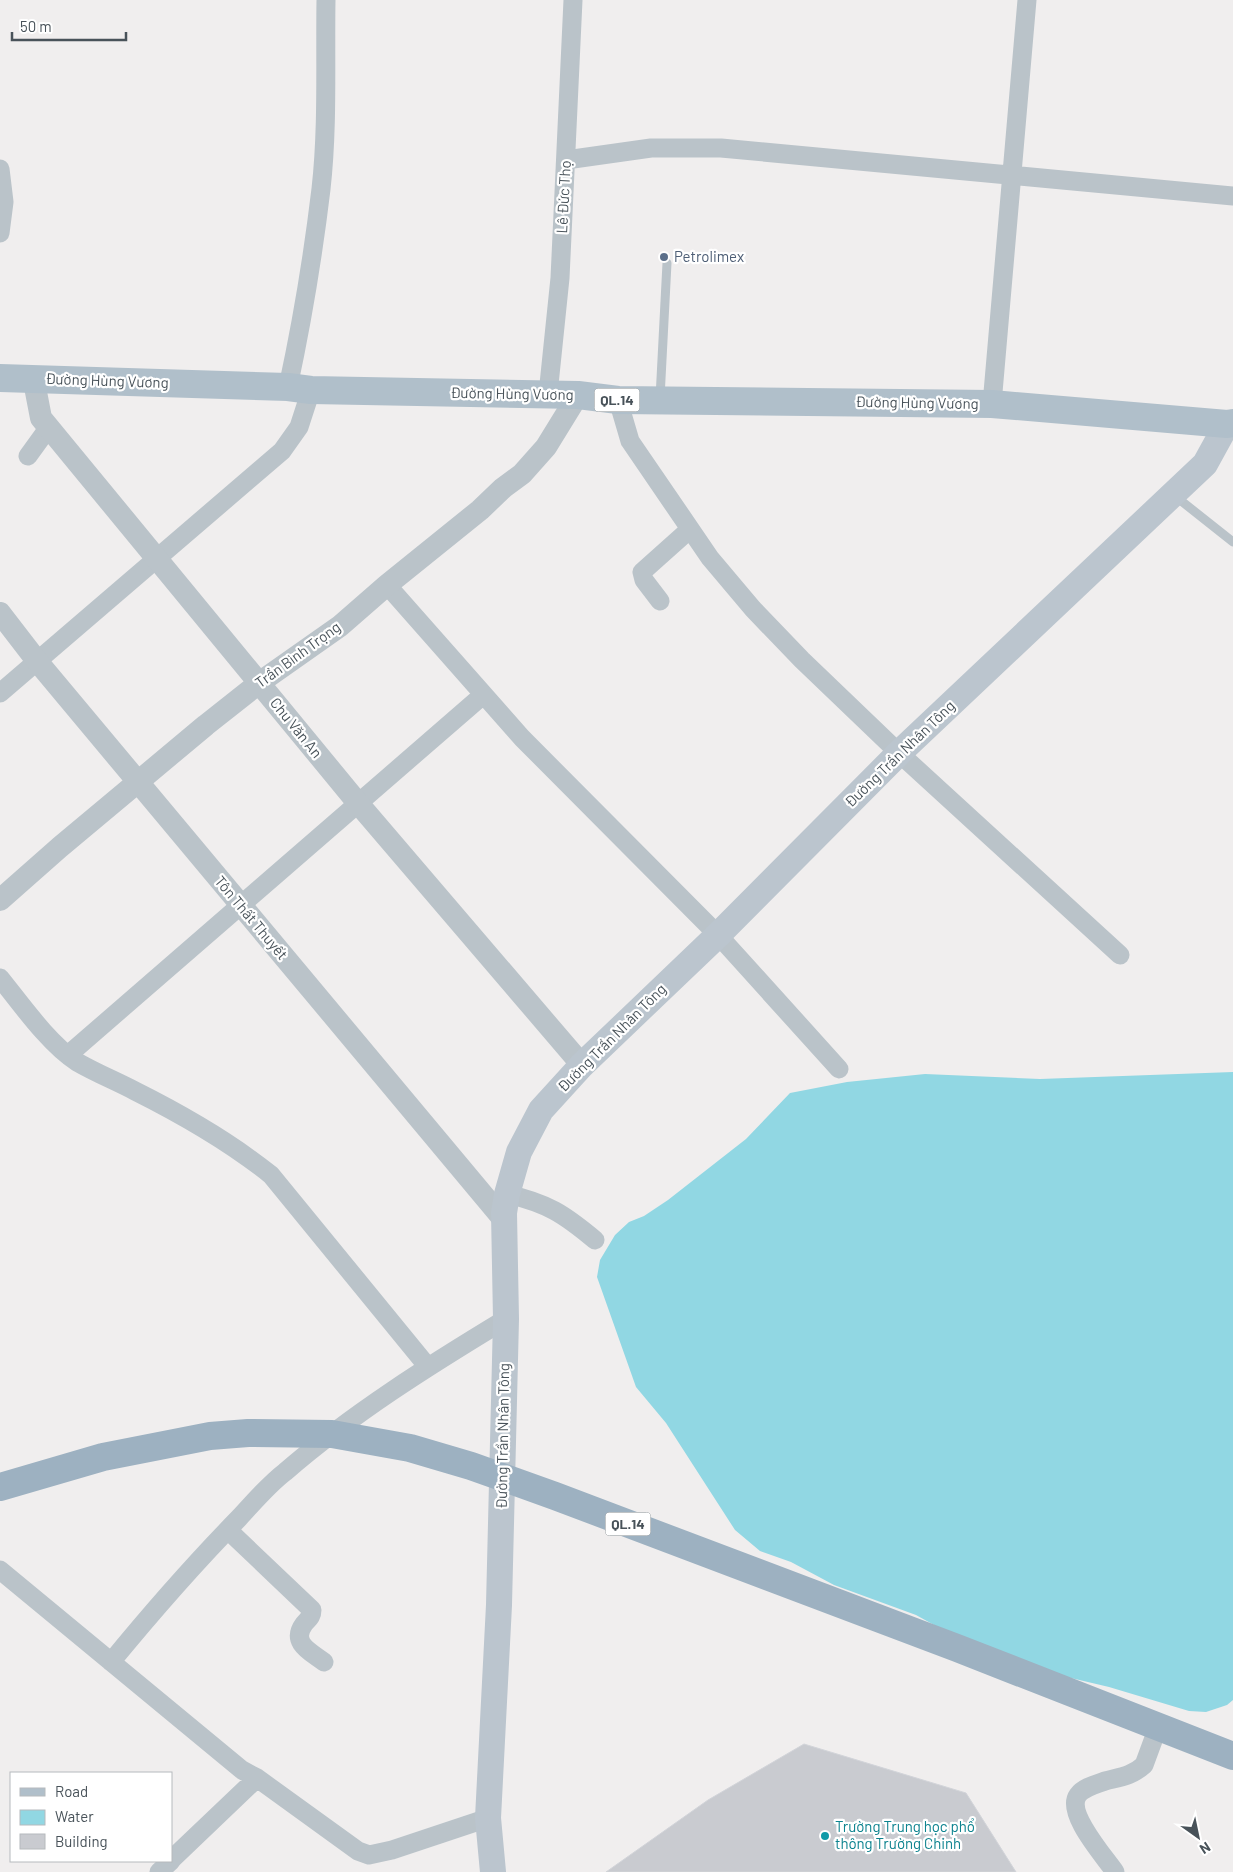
<svg xmlns="http://www.w3.org/2000/svg" width="1233" height="1872" font-family="Barlow,sans-serif">
	<style>
		.water { fill: #91d7e3 }
		.building { fill: #c9cbd0; stroke: #d2d4d9 }
		.lines { fill: none; stroke-linecap: round; stroke-linejoin: round }
		.service { stroke: #bac3c9; stroke-width: 9 }
		.minor { stroke: #bac3c9; stroke-width: 19 }
		.tertiary { stroke: #bac3c9; stroke-width: 22 }
		.secondary { stroke: #bbc5ce; stroke-width: 26 }
		.primary { stroke: #b0bfca; stroke-width: 28 }
		.trunk { stroke: #9db1c1; stroke-width: 28 }
		.service-dot { fill: #5c6f8a; stroke: #fff; stroke-width: 2 }
		.culture-dot { fill: #0f9aa8; stroke: #fff; stroke-width: 2 }
		.labels { text-anchor: middle; stroke-width: 4.5; stroke-linejoin: round; paint-order: stroke }
		.shield { fill: #fff; stroke: #7f868b; stroke-width: 1 }
		.shield-label { font-size: 14px; font-weight: bold; fill: #485259 }
		.street-label { font-size: 15px; fill: #485259; stroke: #fff }
		.service-label { font-size: 15px; fill: #4e5e75; stroke: #fff; text-anchor: start }
		.culture-label { font-size: 15px; fill: #0d838f; stroke: #fff; text-anchor: start }
	</style>
	<rect width="100%" height="100%" fill="#f0eeee"/>
	<path class="water" d="M 1233,1072 L 1233,1700 L 1227,1705 L 1206,1712 L 1189,1711 L 1109,1687 L 999,1661 L 916,1615 L 834,1585 L 791,1562 L 760,1551 L 735,1530 L 666,1423 L 636,1387 L 597,1277 L 600,1260 L 615,1235 L 629,1222 L 644,1216 L 668,1200 L 746,1139 L 790,1093 L 847,1082 L 925,1074 L 1040,1079 Z"/>
	<path class="building" d="M 804,1744 L 966,1793 L 1016,1872 L 606,1872 L 708,1800 Z"/>
	<g class="lines">
		<path class="service" d="M 660,398 L 667,263
			M 1175,496 L 1233,542"/>
		<path class="minor" d="M 566,160 L 651,148 L 721,148 L 1233,196
			M 0,169 L 4,202 L 0,233
			M 288,387 C 302,322 313,256 321,189 C 328,127 325,63 326,0
			M 548,394 L 560,278 L 573,0
			M 618,400 L 630,441 L 710,558 L 753,609 L 802,660 L 899,753 L 1120,955
			M 992,404 L 1027,0
			M 28,456 L 49,427
			M 387,585 L 522,738 L 718,935 L 839,1069
			M 660,601 L 644,580 L 642,572 L 689,530
			M 0,693 L 282,451 L 299,427 L 311,390
			M 0,978 C 21,1004 49,1044 77,1062 C 96,1073 116,1081 135,1091 C 183,1115 230,1142 271,1175 L 428,1367
			M 68,1055 C 207,936 344,814 483,695
			M 507,1194 C 547,1203 564,1214 595,1240
			M 228,1530 L 312,1610 C 312,1617 308,1619 304,1624 C 290,1643 311,1652 324,1662
			M 0,1570 L 242,1770 L 257,1778 L 358,1851 L 369,1855 L 392,1850 L 488,1818
			M 111,1662 C 152,1612 194,1564 239,1518 C 254,1502 268,1485 285,1472 C 353,1413 430,1365 506,1319
			M 171,1860 L 257,1778
			M 159,1872 L 171,1861
			M 1115,1872 C 1105,1857 1065,1813 1078,1795 C 1084,1787 1097,1784 1105,1781 C 1120,1777 1132,1776 1144,1765 L 1158,1727"/>
		<path class="tertiary" d="M 39,378 L 36,392 L 41,418 L 357,802 L 582,1065
			M 0,613 L 37,661 L 504,1220
			M 0,900 L 60,847 L 206,725 L 259,683 L 340,626 L 387,585 L 480,510 L 503,488 L 522,474 L 546,447 L 578,395"/>
		<path class="secondary" d="M 493,1872 L 488,1818 L 499,1605 L 506,1319 L 504,1213 L 507,1194 L 519,1152 L 541,1110 L 582,1065 L 718,935 L 899,753 L 1205,464 L 1227,424"/>
		<path class="primary" d="M 0,378 L 288,387 L 311,390 L 578,395 L 618,400 L 992,404 L 1227,424 L 1233,423"/>
		<path class="trunk" d="M 0,1487 L 103,1457 L 210,1436 L 248,1433 L 332,1434 L 410,1448 L 471,1466 L 555,1496 L 957,1648 L 1233,1756"/>
	</g>
	<circle class="service-dot" cx="664" cy="257" r="5"/>
	<circle class="culture-dot" cx="825" cy="1836" r="5"/>
	<g class="labels">
		<g class="shield">
			<rect x="594.5" y="388.5" width="45" height="23" rx="4"/>
			<rect x="605.5" y="1512.5" width="45" height="23" rx="4"/>
		</g>
		<g class="shield-label">
			<text x="617" y="405">QL.14</text>
			<text x="628" y="1529">QL.14</text>
		</g>
		<g class="street-label">
			<text transform="translate(564 197) rotate(-87)" y="5">Lê Đức Thọ</text>
			<text transform="translate(107 381) rotate(2)" y="5">Đường Hùng Vương</text>
			<text transform="translate(512 394) rotate(1)" y="5">Đường Hùng Vương</text>
			<text transform="translate(917 403) rotate(1)" y="5">Đường Hùng Vương</text>
			<text transform="translate(298 655) rotate(-36)" y="5">Trần Bình Trọng</text>
			<text transform="translate(296 728) rotate(51)" y="5">Chu Văn An</text>
			<text transform="translate(900 754) rotate(-44)" y="5">Đường Trần Nhân Tông</text>
			<text transform="translate(251 918) rotate(50)" y="5">Tôn Thất Thuyết</text>
			<text transform="translate(612 1038) rotate(-45)" y="5">Đường Trần Nhân Tông</text>
			<text transform="translate(503 1436) rotate(-89)" y="5">Đường Trần Nhân Tông</text>
		</g>
		<g class="service-label">
			<text x="674" y="262">Petrolimex</text>
		</g>
		<g class="culture-label">
			<text x="835" y="1832">Trường Trung học phổ<tspan x="835" dy="17">thông Trường Chinh</tspan></text>
		</g>
	</g>
	<rect x="10" y="1772" width="162" height="90" fill="#ffffff" stroke="#b6babd"/>
	<rect x="20" y="1788" width="25" height="8" fill="#b0bfca" stroke="#b6babd"/>
	<text x="55" y="1797" font-size="15" fill="#485259">Road</text>
	<rect x="20" y="1810" width="25" height="15" fill="#91d7e3" stroke="#b6babd"/>
	<text x="55" y="1822" font-size="15" fill="#485259">Water</text>
	<rect x="20" y="1834" width="25" height="15" fill="#c9cbd0" stroke="#b6babd"/>
	<text x="55" y="1847" font-size="15" fill="#485259">Building</text>
	<g transform="translate(1198 1837) rotate(147)" stroke="#ffffff" stroke-width="4" paint-order="stroke">
	<path d="M0-4L9 19L0 12L-9 19Z" fill="#485259"/>
	<text y="-8" font-size="14" font-weight="bold" text-anchor="middle" fill="#485259">N</text>
	</g>
	<path d="M12 32v8h114v-8" fill="none" stroke="#485259" stroke-width="2.5"/>
	<text x="20" y="32" font-size="15" fill="#485259" stroke="#ffffff" stroke-width="4" paint-order="stroke">50 m</text>
</svg>
